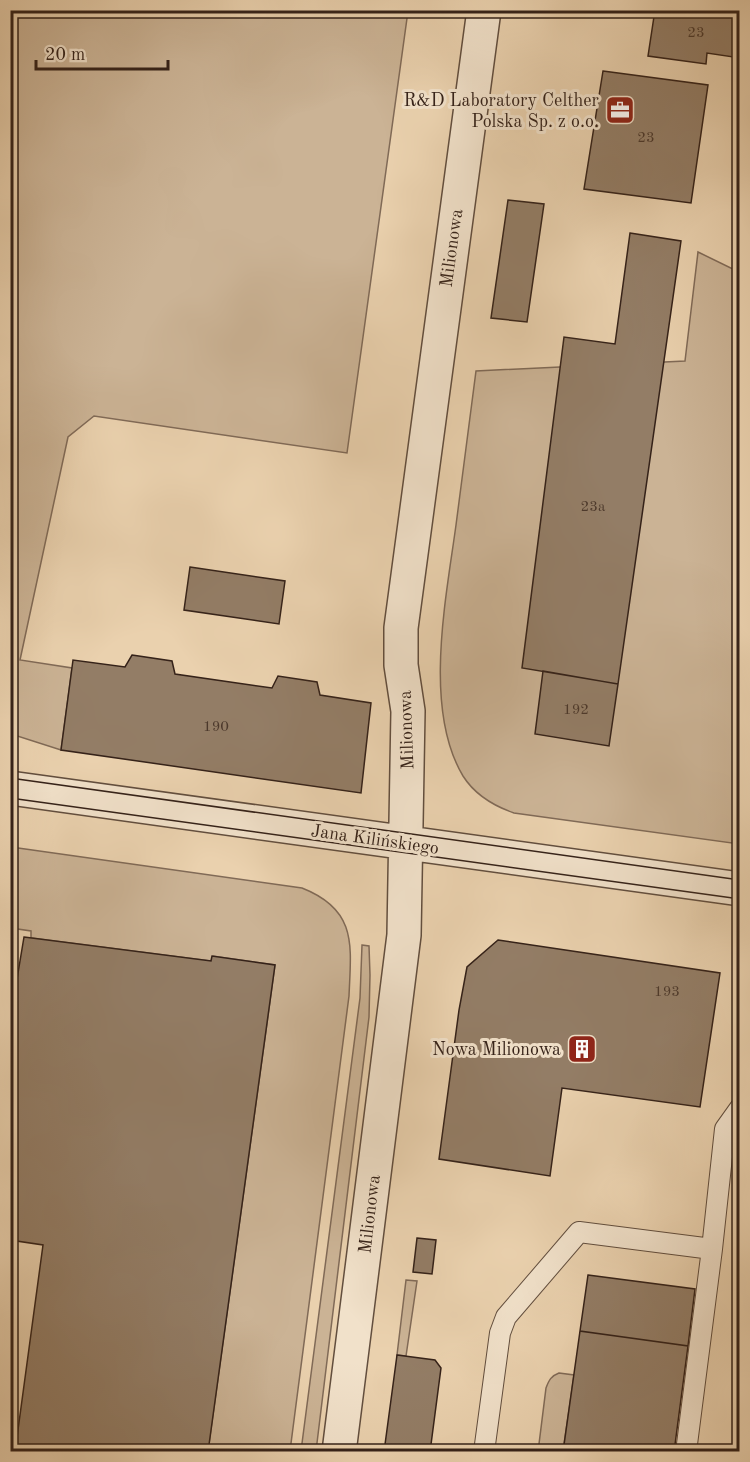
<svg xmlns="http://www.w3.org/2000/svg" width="750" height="1462" font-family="'Old Standard TT',serif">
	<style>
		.green { fill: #cbb395; stroke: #806a57; stroke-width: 1.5 }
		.building { fill: #937d66; stroke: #352219; stroke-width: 1.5 }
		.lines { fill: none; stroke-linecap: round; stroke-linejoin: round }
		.service-casing { stroke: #624e3e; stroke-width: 22 }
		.tertiary-casing { stroke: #624e3e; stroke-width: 36 }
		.service { stroke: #f1e1ca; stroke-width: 20 }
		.tertiary { stroke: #f1e1ca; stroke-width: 33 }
		.tram { stroke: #352219; stroke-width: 1.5 }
		.labels { text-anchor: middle; stroke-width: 6; stroke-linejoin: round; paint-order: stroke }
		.number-label { font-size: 15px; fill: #4c392c }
		.poi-label { font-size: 18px; fill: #352219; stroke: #f1e1ca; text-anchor: end }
		.street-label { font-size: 18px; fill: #352219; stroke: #f1e1ca }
	</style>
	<rect width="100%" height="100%" fill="#ead1ae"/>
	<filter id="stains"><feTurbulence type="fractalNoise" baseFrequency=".00333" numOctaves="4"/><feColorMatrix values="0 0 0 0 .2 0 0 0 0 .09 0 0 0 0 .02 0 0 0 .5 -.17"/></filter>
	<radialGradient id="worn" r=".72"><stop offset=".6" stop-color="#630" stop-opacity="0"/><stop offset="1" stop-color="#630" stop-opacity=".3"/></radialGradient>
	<path class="green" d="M 11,11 L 408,11 L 347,453 L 94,416 L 68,437 L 20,660 L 72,668 L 61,750 L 11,734 Z
		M 698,252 L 739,272 L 739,844 L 514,813 C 494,806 475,795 463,776 C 423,709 446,599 456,525 C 463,474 469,422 476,371 L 685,361 Z
		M 11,847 L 302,888 C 358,910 351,946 349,996 L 290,1451 L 208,1451 L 275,965 L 213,956 L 211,961 L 31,938 L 31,931 L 11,928 Z
		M 362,945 L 369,946 L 370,975 L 369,1017 L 316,1451 L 301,1451 L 360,998 Z
		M 406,1280 L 417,1281 L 406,1356 L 397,1355 Z
		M 559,1373 L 574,1375 L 563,1451 L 538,1452 L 546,1388 C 549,1380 551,1376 559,1373 Z"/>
	<path class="building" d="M 655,10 L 740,10 L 740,58 L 707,53 L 706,64 L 648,56 Z
		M 603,71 L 708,85 L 691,203 L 584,189 Z
		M 508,200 L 544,204 L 527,322 L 491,318 Z
		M 630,233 L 681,241 L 618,684 L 522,668 L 564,337 L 615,344 Z
		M 190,567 L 285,581 L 279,624 L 184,610 Z
		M 132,655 L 172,661 L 175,674 L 272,688 L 278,676 L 317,682 L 320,695 L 371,703 L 361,793 L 61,750 L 73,660 L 125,667 Z
		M 543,671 L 618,684 L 609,746 L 535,734 Z
		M 24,937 L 211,961 L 212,956 L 275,965 L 208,1452 L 15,1452 L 43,1245 L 10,1240 L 10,1021 Z
		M 498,940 L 720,973 L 700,1107 L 562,1088 L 550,1176 L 439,1159 L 459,1010 L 467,967 Z
		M 417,1238 L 436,1240 L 432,1274 L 413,1272 Z
		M 588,1275 L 695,1289 L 688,1346 L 580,1331 Z
		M 580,1331 L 688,1346 L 674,1452 L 563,1452 Z
		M 397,1355 L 435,1360 L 441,1368 L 430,1452 L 384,1452 Z"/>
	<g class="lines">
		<g class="service-casing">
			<path id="service" d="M 484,1452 L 500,1333 L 506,1317 L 579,1232 L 712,1249 L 725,1129 L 740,1108
				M 686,1452 L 712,1249"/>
		</g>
		<g class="tertiary-casing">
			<path id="tertiary" d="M 10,788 L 740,889
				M 339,1452 L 404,935 L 408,711 L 401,665 L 401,628 L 484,10"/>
		</g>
		<use href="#service" class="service"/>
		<use href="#tertiary" class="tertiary"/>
		<path class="tram" d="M 10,778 L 740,880
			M 10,798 L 740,899"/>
	</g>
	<defs>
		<g id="office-square" transform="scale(1.5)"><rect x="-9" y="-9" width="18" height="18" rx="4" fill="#8f2418" stroke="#f1e1ca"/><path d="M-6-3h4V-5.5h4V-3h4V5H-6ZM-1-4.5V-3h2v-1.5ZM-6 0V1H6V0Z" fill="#fff"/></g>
		<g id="building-square" transform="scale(1.5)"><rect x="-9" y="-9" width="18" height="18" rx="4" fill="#8f2418" stroke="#f1e1ca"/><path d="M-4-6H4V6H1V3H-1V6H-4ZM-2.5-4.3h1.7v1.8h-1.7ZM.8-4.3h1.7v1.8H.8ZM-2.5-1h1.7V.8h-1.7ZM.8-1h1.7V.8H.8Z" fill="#fff"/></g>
	</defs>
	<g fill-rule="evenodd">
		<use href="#office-square" x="620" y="110"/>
		<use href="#building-square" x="582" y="1049"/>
	</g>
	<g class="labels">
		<g class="number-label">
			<text x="696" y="37">23</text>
			<text x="646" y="142">23</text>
			<text x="593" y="511">23a</text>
			<text x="576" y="714">192</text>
			<text x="216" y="731">190</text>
			<text x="667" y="996">193</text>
		</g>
		<g class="poi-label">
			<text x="599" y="106">R&amp;D Laboratory Celther<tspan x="599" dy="21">Polska Sp. z o.o.</tspan></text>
			<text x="561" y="1055">Nowa Milionowa</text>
		</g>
		<g class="street-label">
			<text transform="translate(451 248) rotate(-82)" y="6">Milionowa</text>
			<text transform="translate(406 730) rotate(-92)" y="6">Milionowa</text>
			<text transform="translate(375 839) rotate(8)" y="6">Jana Kilińskiego</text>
			<text transform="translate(369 1214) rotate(-83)" y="6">Milionowa</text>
		</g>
	</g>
	<rect width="750" height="1462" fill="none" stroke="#ead1ae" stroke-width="36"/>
	<rect x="12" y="12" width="726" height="1438" fill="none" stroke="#352219" stroke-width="3"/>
	<rect x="18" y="18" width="714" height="1426" fill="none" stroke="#352219" stroke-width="1.5"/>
	<path d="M36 60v9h132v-9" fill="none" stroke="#352219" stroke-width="3"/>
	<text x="45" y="60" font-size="18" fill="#352219" stroke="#f1e1ca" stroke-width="4.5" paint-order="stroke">20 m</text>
	<rect width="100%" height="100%" filter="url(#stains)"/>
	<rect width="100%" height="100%" fill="url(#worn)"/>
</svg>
